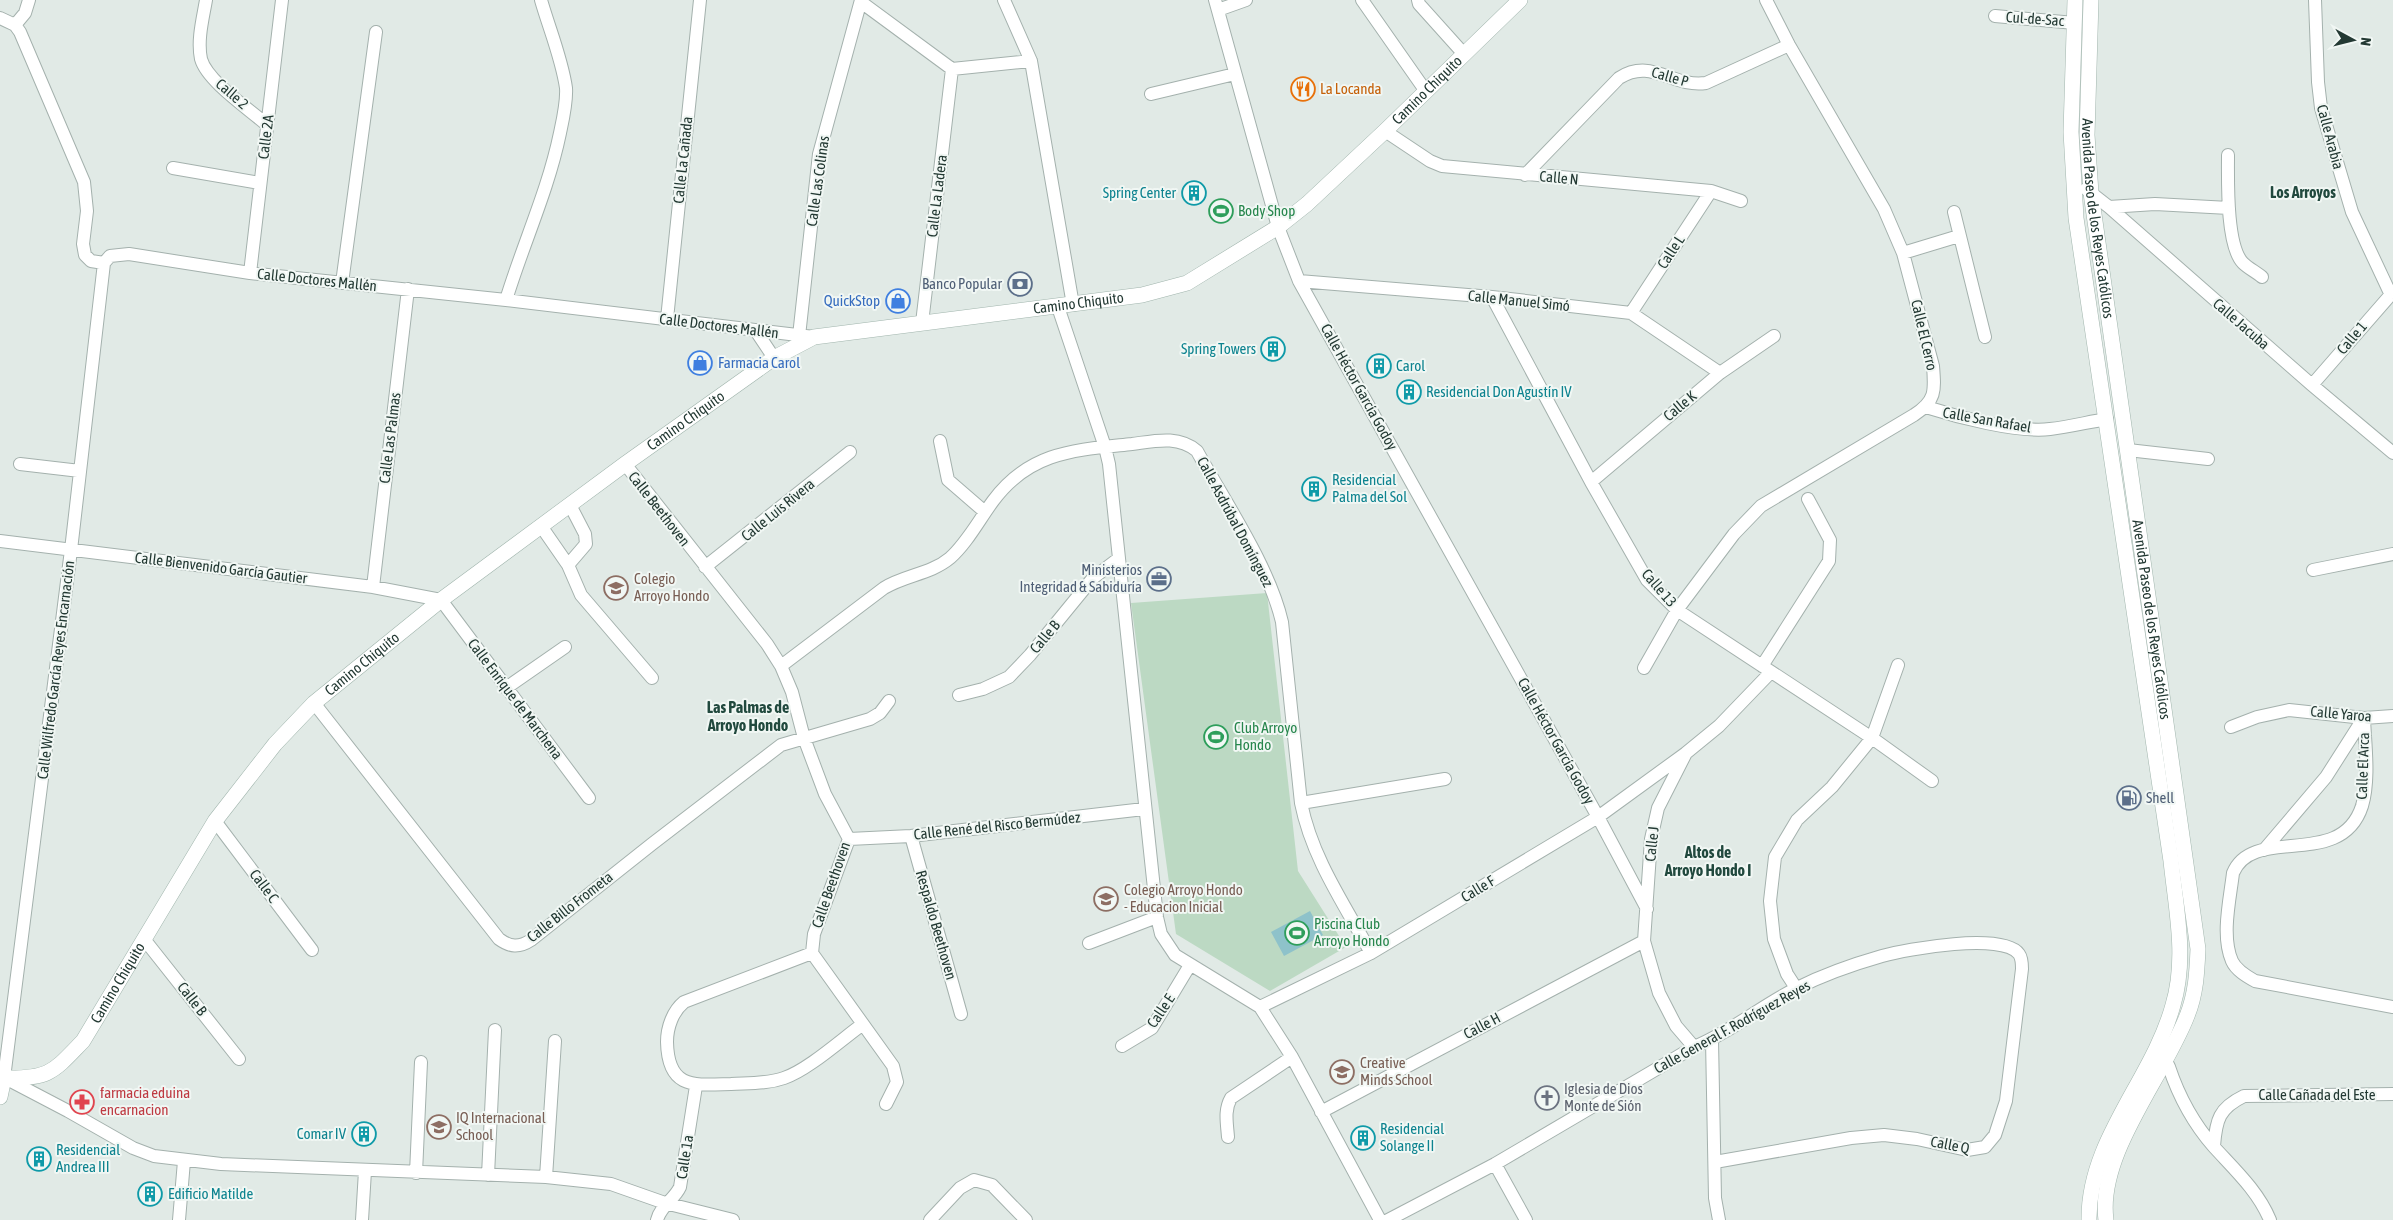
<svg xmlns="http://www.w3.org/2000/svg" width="2393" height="1220" font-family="'Asap Condensed',sans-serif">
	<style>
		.green { fill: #bcd9c3 }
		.water { fill: #8ec2ca }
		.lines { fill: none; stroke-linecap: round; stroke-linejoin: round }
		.minor-casing { stroke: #a4b1ad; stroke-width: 14 }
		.secondary-casing { stroke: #a1b5ad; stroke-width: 16 }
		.minor { stroke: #fff; stroke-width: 12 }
		.secondary { stroke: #fff; stroke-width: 15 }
		.labels { text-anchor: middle; stroke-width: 4; stroke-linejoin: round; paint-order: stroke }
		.street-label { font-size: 15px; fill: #233933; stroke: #f1f7f4 }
		.food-label { font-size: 15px; fill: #c56008; stroke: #f1f7f4; text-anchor: start }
		.culture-label { font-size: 15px; fill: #0d838f; stroke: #f1f7f4; text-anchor: start }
		.leisure-label { font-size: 15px; fill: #27864d; stroke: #f1f7f4; text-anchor: start }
		.service-label { font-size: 15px; fill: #4e5e75; stroke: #f1f7f4; text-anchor: end }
		.shop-label { font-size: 15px; fill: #366cbe; stroke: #f1f7f4; text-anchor: end }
		.education-label { font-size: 15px; fill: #785e54; stroke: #f1f7f4; text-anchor: start }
		.worship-label { font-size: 15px; fill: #5b616d; stroke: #f1f7f4; text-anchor: start }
		.health-label { font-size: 15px; fill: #be3a42; stroke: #f1f7f4; text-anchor: start }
		.neighbourhood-label { font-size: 16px; font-weight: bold; fill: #21493e; stroke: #f1f7f4 }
	</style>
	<rect width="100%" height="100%" fill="#e1eae6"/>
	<path class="green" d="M 1267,593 L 1298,871 L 1346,947 L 1270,991 L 1176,934 L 1131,603 Z"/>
	<path class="water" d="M 1310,911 L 1323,935 L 1284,956 L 1271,932 Z"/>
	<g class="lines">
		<g class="minor-casing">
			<path id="minor" d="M 206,0 C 203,18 197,40 201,59 C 207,81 249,109 267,125
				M 1004,0 L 1031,61 L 1073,305
				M 1215,0 L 1278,227 L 1299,281 L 1598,817 L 1647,909
				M 1362,0 L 1425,90
				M 1418,0 L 1419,4 L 1463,53
				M 2315,0 L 2318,82 L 2321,108 L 2352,212 L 2390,293
				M 861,2 L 952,69 L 1031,61
				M 1218,10 L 1246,0
				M 1995,16 L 2075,23
				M 0,18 L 15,25 L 20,32 L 84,182 L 87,211 L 83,244 L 85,255 L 91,261 L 104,263 L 110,256 L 129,254 L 250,273 L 506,300 L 814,337
				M 15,25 L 25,13 L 29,0
				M 1151,94 L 1235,74
				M 1385,131 L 1430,161 L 1442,166 L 1711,191 L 1741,201
				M 2228,155 C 2228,179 2226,246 2243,263 C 2248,268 2256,272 2262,277
				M 173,168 L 260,183
				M 1525,175 L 1619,78 C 1652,57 1672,88 1706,83 L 1789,45
				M 2086,189 L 2109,207 L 2312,385 L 2393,453
				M 2109,207 L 2155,204 L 2229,208
				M 1954,212 L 1985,337
				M 1903,253 L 1959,236
				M 250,273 L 282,0
				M 1299,281 L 1492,297 L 1631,313 L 1720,373
				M 342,283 L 376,32
				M 1492,297 L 1591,482 L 1647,580 L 1677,610 L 1872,738 L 1932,781
				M 506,300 C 523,244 548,191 560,133 C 563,119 567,102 566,88 C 562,59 549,28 541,0
				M 1058,307 L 1105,447 L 1109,464 L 1157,917 L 1161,934 L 1175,955 L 1260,1007 L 1292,1057 L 1380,1220
				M 1631,313 L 1711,191
				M 667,319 L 700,0
				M 922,323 L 952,69
				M 756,331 L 774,358
				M 799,336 L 819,154 L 861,0
				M 2312,385 L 2393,292
				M 1926,407 C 1957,417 2018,433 2050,429 C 2069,427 2088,422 2107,419
				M 940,441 L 948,480 L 985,512
				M 2128,450 L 2208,459
				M 20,464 L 80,471
				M 625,464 L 767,644 L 781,666 L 792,692 L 804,738 L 825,794 L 849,839 L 814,934 L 812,953 L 893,1066 L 897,1082 L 886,1104
				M 1591,482 L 1720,373 L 1774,336
				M 541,526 L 568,565 L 581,595 L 652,678
				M 0,541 L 373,587 L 441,600 L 589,798
				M 568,565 L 586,544 L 585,534 L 570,505
				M 705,567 L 850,452
				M 2313,570 L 2393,554
				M 373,587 L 408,289
				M 781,666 L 884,588 C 905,575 931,574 950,558 C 967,543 979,520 993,501 C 1030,451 1076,450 1132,444 C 1155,441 1178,435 1197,451 C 1225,502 1269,566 1282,622 L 1301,803 C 1312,858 1344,904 1371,953
				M 1762,666 L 1829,561 L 1830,540 L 1808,499
				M 1644,668 L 1677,610 L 1734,534 L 1761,506 L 1914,415 C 1936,401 1935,391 1933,366 L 1903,253 L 1884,209 L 1789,45 L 1766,0
				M 506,688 L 565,647
				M 959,695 L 983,689 L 1009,677 L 1030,655 L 1093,578 L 1118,559
				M 314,703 L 499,939 C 510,947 519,948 531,940 L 652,844 L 781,745 L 870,719 L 880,713 L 889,701
				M 2364,718 C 2365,745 2370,779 2362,806 C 2341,871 2253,824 2233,873 C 2230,899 2221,936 2232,961 C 2236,970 2246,976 2255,981 L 2393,1007
				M 2231,727 L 2257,717 L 2289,710 L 2364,718 L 2393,716
				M 1301,803 L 1445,779
				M 215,821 L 312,950
				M 911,836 L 961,1014
				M 849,839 L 911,836 L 1144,809
				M 2264,850 L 2326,777 L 2363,719
				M 144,939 L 239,1059
				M 1089,943 L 1157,917
				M 812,953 L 684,1002 C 673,1011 667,1027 667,1042 C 668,1090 695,1085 731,1084 C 749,1083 767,1084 784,1078 C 808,1070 842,1039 863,1024
				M 1796,988 L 1787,974 L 1774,939 L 1770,901 L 1775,857 L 1797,820 L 1832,787 L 1872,738 L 1898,665
				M 1260,1007 L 1371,953 L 1598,817 L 1686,753
				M 1712,1040 L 1715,1198 L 1719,1220
				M 1122,1046 L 1152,1028 L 1190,965
				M 1694,1047 L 1676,1026 L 1659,993 L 1644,941 L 1651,839 L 1658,808 L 1686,753 L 1719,726 L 1771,672
				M 2160,1057 L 2166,1061 L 2169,1067 C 2179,1097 2193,1123 2214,1147 C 2235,1170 2258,1191 2270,1220
				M 4,1078 L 71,550 L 104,263
				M 5,1078 L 68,1111 L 133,1148 L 154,1156 L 221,1164 L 546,1177 L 611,1184 L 665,1203 L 733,1220
				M 1321,1112 L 1644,941
				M 1228,1137 C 1227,1123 1224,1110 1231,1098 L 1292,1057
				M 2214,1146 C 2216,1120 2219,1108 2244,1096 L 2393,1094
				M 1495,1164 L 1526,1220
				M 416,1173 L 421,1062
				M 488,1175 L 495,1030
				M 546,1177 L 555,1041
				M 179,1220 L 184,1161
				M 362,1220 L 365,1171
				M 657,1220 C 661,1205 674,1200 680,1187 L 696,1086
				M 930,1220 L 960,1188 L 974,1180 L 992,1185 L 1026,1220
				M 1388,1220 L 1495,1164 L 1694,1047 C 1731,1032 1761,1006 1797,988 C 1823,975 1854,964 1882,956 C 1907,949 2003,932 2019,954 C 2022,958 2022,964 2022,969 L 2006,1101 L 1995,1135 L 1985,1147 L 1967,1150 L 1917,1139 L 1884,1135 L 1851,1138 L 1715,1162"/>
		</g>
		<g class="secondary-casing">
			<g id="secondary">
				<path d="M 2075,0 L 2071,132 L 2076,218 L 2171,861 C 2176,909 2187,958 2173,1005 C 2153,1079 2088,1140 2089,1220"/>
				<path id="s1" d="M 2091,0 L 2087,135 L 2091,193 L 2198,949 C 2197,972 2196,994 2187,1016 C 2164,1076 2097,1154 2106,1220"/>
				<path id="s2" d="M 0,1097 L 4,1078 C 50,1079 53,1072 83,1041 L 215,821 L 275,744 L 314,703 L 441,600 L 625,464 L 774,358 L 814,337 L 1142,295 L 1187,283 L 1278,227 L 1307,204 L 1385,131 L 1520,0"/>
			</g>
		</g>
		<use href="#minor" class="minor"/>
		<use href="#secondary" class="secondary"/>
	</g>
	<defs>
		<g id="restaurant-ring" transform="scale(1.25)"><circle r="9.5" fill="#f1f7f4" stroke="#e8710a" stroke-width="1.5"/><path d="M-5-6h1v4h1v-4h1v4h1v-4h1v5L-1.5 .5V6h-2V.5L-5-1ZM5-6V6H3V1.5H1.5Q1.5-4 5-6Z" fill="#e8710a"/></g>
		<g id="building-ring" transform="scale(1.25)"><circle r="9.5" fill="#f1f7f4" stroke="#0f9aa8" stroke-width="1.5"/><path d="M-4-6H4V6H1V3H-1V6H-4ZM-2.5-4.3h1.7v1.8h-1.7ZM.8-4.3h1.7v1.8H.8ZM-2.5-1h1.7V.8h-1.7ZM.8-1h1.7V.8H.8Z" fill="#0f9aa8"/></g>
		<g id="stadium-ring" transform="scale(1.25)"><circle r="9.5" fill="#f1f7f4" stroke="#2e9e5b" stroke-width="1.5"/><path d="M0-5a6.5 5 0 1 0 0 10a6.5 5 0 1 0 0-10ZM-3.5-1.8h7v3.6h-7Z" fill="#2e9e5b"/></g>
		<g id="bank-ring" transform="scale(1.25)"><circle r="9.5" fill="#f1f7f4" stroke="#5c6f8a" stroke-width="1.5"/><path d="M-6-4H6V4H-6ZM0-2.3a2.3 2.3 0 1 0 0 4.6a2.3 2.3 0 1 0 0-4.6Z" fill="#5c6f8a"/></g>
		<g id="shop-ring" transform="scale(1.25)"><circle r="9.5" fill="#f1f7f4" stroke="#3f7fe0" stroke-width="1.5"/><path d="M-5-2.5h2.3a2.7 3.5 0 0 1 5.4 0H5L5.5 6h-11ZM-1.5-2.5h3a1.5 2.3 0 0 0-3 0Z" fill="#3f7fe0"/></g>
		<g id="office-ring" transform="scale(1.25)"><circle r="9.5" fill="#f1f7f4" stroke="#5c6f8a" stroke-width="1.5"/><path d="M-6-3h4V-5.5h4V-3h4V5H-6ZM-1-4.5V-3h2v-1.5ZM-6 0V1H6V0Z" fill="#5c6f8a"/></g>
		<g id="school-ring" transform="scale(1.25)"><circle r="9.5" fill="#f1f7f4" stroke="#8d6e63" stroke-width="1.5"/><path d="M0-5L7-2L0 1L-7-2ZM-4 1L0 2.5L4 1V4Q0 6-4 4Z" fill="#8d6e63"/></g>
		<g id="fuel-ring" transform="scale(1.25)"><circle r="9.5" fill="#f1f7f4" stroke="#5c6f8a" stroke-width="1.5"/><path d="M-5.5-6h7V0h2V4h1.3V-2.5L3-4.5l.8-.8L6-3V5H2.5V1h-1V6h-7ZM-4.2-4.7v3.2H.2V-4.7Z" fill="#5c6f8a"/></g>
		<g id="church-ring" transform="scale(1.25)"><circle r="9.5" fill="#f1f7f4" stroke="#6b7280" stroke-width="1.5"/><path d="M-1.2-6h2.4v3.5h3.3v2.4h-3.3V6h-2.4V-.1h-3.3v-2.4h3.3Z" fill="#6b7280"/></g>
		<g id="pharmacy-ring" transform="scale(1.25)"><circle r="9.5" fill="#f1f7f4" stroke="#e0444e" stroke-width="1.5"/><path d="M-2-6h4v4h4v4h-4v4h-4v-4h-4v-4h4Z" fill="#e0444e"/></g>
	</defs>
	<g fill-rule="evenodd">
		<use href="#restaurant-ring" x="1303" y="89"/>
		<use href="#building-ring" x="1194" y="193"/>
		<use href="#stadium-ring" x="1221" y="211"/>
		<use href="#bank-ring" x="1020" y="284"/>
		<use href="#shop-ring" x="898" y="301"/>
		<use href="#building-ring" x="1273" y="349"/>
		<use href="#shop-ring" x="700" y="363"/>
		<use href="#building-ring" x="1379" y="366"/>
		<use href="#building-ring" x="1409" y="392"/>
		<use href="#building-ring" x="1314" y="489"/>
		<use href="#office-ring" x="1159" y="579"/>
		<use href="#school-ring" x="616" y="588"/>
		<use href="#stadium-ring" x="1216" y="737"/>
		<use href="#fuel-ring" x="2129" y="798"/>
		<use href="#school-ring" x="1106" y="899"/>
		<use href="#stadium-ring" x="1297" y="933"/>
		<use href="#school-ring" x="1342" y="1072"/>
		<use href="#church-ring" x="1547" y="1098"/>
		<use href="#pharmacy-ring" x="82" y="1102"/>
		<use href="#school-ring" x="439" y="1127"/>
		<use href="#building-ring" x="364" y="1134"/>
		<use href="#building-ring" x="1363" y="1138"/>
		<use href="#building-ring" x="39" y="1159"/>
		<use href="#building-ring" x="150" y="1194"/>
	</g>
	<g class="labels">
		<g class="street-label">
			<text transform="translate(2035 19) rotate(4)" y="5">Cul-de-Sac</text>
			<text transform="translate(1670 77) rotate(16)" y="5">Calle P</text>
			<text dy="5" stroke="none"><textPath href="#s2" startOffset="1829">Camino Chiquito</textPath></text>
			<text transform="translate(232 94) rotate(41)" y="5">Calle 2</text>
			<text transform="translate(266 137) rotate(-83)" y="5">Calle 2A</text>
			<text transform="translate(2330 137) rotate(75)" y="5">Calle Arabia</text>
			<text transform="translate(683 160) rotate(-84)" y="5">Calle La Cañada</text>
			<text transform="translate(1559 178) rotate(5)" y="5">Calle N</text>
			<text transform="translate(818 181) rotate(-82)" y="5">Calle Las Colinas</text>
			<text transform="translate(937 196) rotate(-83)" y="5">Calle La Ladera</text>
			<text dy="5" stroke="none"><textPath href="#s1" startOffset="219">Avenida Paseo de los Reyes Católicos</textPath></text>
			<text transform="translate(1671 252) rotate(-57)" y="5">Calle L</text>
			<text transform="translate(317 280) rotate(6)" y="5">Calle Doctores Mallén</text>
			<text transform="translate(1519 301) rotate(6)" y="5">Calle Manuel Simó</text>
			<text dy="5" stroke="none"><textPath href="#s2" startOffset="1409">Camino Chiquito</textPath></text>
			<text transform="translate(2241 324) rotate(41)" y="5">Calle Jacuba</text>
			<text transform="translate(719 326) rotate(7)" y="5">Calle Doctores Mallén</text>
			<text transform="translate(1924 335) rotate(77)" y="5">Calle El Cerro</text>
			<text transform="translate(2352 338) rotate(-50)" y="5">Calle 1</text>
			<text transform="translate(1359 387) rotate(61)" y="5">Calle Héctor García Godoy</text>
			<text transform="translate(1680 406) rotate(-40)" y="5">Calle K</text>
			<text transform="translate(1987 420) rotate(10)" y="5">Calle San Rafael</text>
			<text dy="5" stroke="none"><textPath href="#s2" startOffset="989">Camino Chiquito</textPath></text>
			<text transform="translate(390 438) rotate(-83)" y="5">Calle Las Palmas</text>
			<text transform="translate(659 509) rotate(52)" y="5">Calle Beethoven</text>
			<text transform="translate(778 510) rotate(-39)" y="5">Calle Luis Rivera</text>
			<text transform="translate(1235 522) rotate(62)" y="5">Calle Asdrúbal Domínguez</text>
			<text transform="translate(221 568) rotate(7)" y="5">Calle Bienvenido García Gautier</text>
			<text transform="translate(1659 588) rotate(49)" y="5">Calle 13</text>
			<text dy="5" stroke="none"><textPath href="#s1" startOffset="624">Avenida Paseo de los Reyes Católicos</textPath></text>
			<text transform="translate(1045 637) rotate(-50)" y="5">Calle B</text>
			<text dy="5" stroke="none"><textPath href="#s2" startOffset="584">Camino Chiquito</textPath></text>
			<text transform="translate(56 670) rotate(-83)" y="5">Calle Wilfredo García Reyes Encarnación</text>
			<text transform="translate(515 699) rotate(53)" y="5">Calle Enrique de Marchena</text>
			<text transform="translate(2341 714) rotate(5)" y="5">Calle Yaroa</text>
			<text transform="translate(1556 741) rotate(61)" y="5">Calle Héctor García Godoy</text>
			<text transform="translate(2363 766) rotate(-88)" y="5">Calle El Arca</text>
			<text transform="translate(997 826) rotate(-6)" y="5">Calle René del Risco Bermúdez</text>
			<text transform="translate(1652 844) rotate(-84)" y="5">Calle J</text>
			<text transform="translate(831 885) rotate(-71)" y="5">Calle Beethoven</text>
			<text transform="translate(264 886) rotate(53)" y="5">Calle C</text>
			<text transform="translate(1478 889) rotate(-31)" y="5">Calle F</text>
			<text transform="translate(570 907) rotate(-38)" y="5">Calle Billo Frometa</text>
			<text transform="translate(936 925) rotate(74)" y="5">Respaldo Beethoven</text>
			<text dy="5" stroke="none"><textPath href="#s2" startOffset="179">Camino Chiquito</textPath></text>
			<text transform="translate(192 999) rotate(52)" y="5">Calle B</text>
			<text transform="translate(1161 1011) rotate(-56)" y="5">Calle E</text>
			<text transform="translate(1482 1026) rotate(-28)" y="5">Calle H</text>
			<text transform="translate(1732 1027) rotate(-29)" y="5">Calle General F. Rodríguez Reyes</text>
			<text x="2317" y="1100">Calle Cañada del Este</text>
			<text transform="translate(1950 1145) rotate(11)" y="5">Calle Q</text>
			<text transform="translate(685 1157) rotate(-81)" y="5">Calle 1a</text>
		</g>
		<g class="food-label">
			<text x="1320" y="94">La Locanda</text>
		</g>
		<g class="culture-label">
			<text x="1176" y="198" text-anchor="end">Spring Center</text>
			<text x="1256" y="354" text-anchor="end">Spring Towers</text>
			<text x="1396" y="371">Carol</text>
			<text x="1426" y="397">Residencial Don Agustín IV</text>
			<text x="1332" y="485">Residencial<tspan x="1332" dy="17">Palma del Sol</tspan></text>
			<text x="1380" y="1134">Residencial<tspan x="1380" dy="17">Solange II</tspan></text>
			<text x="346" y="1139" text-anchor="end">Comar IV</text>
			<text x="56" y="1155">Residencial<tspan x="56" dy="17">Andrea III</tspan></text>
			<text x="168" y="1199">Edificio Matilde</text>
		</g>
		<g class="leisure-label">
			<text x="1238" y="216">Body Shop</text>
			<text x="1234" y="733">Club Arroyo<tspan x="1234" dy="17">Hondo</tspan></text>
			<text x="1314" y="929">Piscina Club<tspan x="1314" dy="17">Arroyo Hondo</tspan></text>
		</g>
		<g class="service-label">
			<text x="1002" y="289">Banco Popular</text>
			<text x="1142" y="575">Ministerios<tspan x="1142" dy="17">Integridad &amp; Sabiduría</tspan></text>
			<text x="2146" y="803" text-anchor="start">Shell</text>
		</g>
		<g class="shop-label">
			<text x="880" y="306">QuickStop</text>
			<text x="718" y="368" text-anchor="start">Farmacia Carol</text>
		</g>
		<g class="education-label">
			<text x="634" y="584">Colegio<tspan x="634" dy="17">Arroyo Hondo</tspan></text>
			<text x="1124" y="895">Colegio Arroyo Hondo<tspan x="1124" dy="17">- Educacion Inicial</tspan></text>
			<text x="1360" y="1068">Creative<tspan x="1360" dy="17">Minds School</tspan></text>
			<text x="456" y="1123">IQ Internacional<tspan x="456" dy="17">School</tspan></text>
		</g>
		<g class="worship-label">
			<text x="1564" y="1094">Iglesia de Dios<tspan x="1564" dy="17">Monte de Sión</tspan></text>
		</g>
		<g class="health-label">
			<text x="100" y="1098">farmacia eduina<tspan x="100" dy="17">encarnacion</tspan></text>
		</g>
		<g class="neighbourhood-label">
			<text x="2303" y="198">Los Arroyos</text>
			<text x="748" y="713">Las Palmas de<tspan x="748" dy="18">Arroyo Hondo</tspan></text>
			<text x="1708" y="858">Altos de<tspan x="1708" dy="18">Arroyo Hondo I</tspan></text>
		</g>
	</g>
	<g transform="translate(2353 40) rotate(97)" stroke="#f1f7f4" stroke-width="4" paint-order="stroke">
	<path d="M0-4L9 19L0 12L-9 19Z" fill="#233933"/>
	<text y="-8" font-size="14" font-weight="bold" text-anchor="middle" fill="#233933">N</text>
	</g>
</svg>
